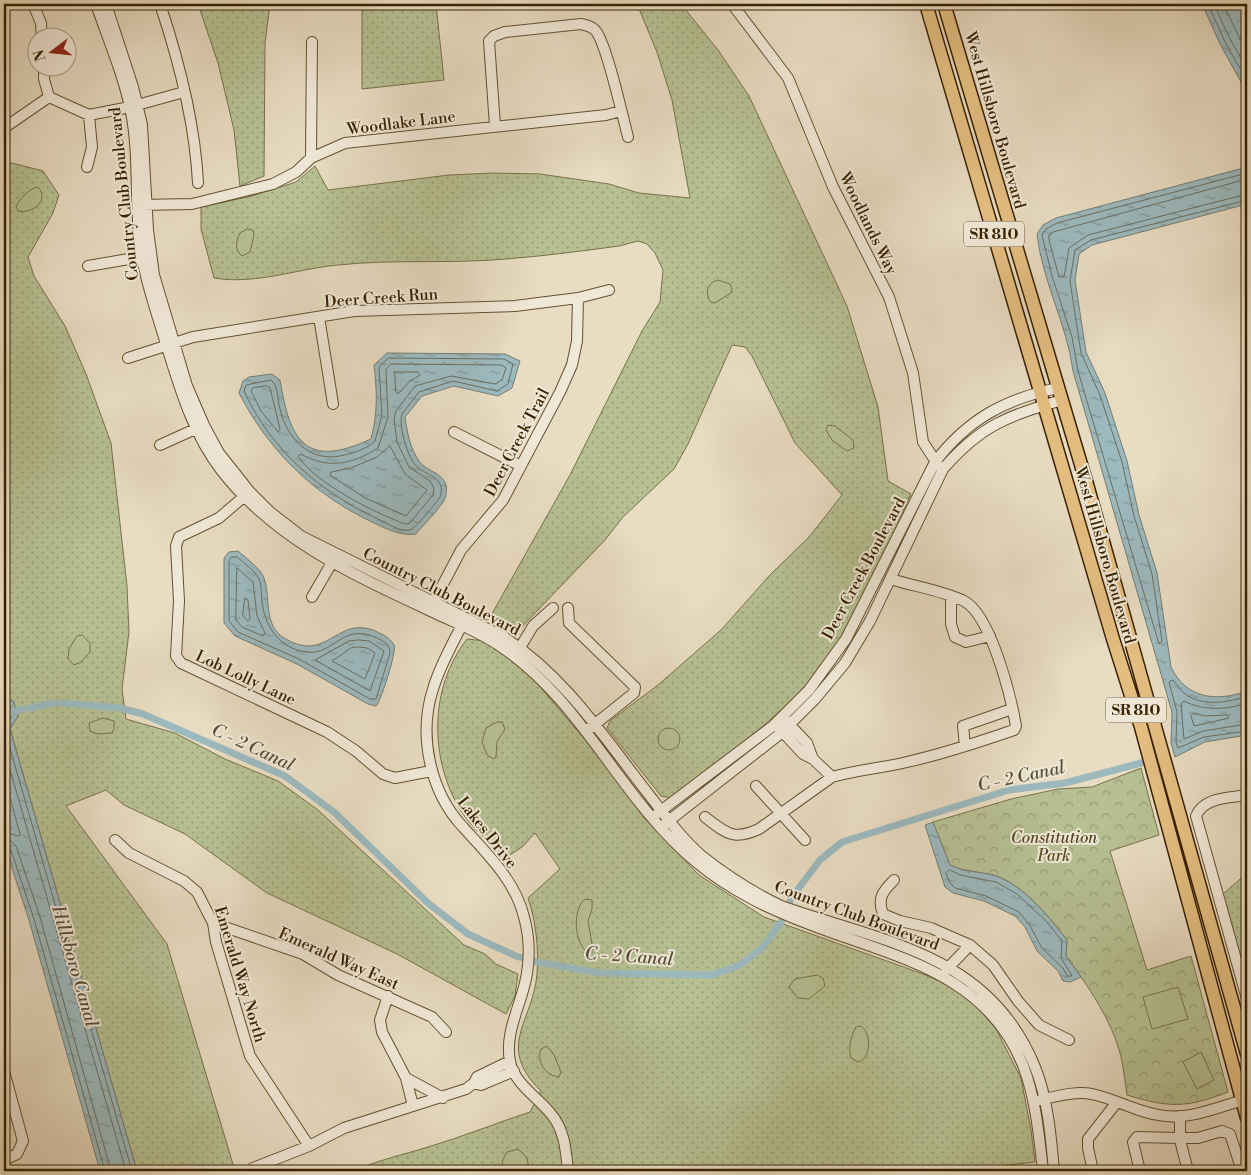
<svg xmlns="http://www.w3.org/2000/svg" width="1251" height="1175" font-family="'Libre Bodoni',serif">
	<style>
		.grass { fill: url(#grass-dots); stroke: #78714a }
		.forest { fill: url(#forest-crowns); stroke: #78714a }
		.pitch { fill: #b6c093; stroke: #78714a }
		.water { fill: url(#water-ripples); stroke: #747d72 }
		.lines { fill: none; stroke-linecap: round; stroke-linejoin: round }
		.shore { stroke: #6a6e5f; stroke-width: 1 }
		.canal { stroke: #9cb9be; stroke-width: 7 }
		.minor-casing { stroke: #655030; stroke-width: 12 }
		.major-casing { stroke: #392200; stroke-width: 15 }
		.minor { stroke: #f0e8d7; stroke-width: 10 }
		.major { stroke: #e4be81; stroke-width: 12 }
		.labels { text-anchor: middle; stroke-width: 4; stroke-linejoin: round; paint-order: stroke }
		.shield { fill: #f0e8d7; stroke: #705d40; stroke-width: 1 }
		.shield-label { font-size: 15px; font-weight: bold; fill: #392200 }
		.street-label { font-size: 16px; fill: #392200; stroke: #f0e8d7 }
		.park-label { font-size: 16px; font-style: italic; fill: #584a25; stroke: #f0e8d7 }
		.water-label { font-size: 18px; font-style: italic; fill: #574f39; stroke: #f0e8d7 }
	</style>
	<defs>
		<pattern id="grass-dots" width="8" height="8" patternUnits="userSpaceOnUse" patternTransform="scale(1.25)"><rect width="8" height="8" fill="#b6c093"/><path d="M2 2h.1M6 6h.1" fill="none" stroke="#959c76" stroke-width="1.8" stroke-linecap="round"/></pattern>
		<pattern id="forest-crowns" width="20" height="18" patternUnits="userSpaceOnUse" patternTransform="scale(1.25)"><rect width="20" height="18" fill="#b6c093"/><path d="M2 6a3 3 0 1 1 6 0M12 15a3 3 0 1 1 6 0" fill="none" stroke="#959c76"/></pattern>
		<pattern id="water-ripples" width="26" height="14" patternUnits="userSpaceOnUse" patternTransform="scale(1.25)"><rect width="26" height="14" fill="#9cb9be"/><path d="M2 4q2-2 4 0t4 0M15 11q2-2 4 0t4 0" fill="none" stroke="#809698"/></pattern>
	</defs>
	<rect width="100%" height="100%" fill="#e8dcc2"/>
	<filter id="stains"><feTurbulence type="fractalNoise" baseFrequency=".004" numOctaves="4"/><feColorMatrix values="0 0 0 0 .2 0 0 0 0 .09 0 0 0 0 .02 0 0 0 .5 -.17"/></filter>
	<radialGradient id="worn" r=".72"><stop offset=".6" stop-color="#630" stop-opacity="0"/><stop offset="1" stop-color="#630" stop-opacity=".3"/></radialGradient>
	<path class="grass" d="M 198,4 L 270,4 L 265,43 L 264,176 L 240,186 L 234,130 L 218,63 Z
		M 362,4 L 436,4 L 444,80 L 362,89 Z
		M 637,4 L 681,4 L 718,50 L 749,96 L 847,306 L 878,407 L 888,481 L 911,494 C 889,542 869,593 842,637 C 801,705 732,750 672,798 L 661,796 L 607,728 L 610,721 L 658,685 L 722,629 L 769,576 L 810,536 L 842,495 L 795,443 L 752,356 L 745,347 L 732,345 L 688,444 L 674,469 L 623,517 L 605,540 L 516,633 L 489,619 L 570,475 L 642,331 L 660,302 L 663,270 L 655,253 L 647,244 L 638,241 L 619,246 C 582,251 544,256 506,259 C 450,264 394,259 338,265 C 296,269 255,285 214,278 L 201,229 L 201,207 L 252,196 L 296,182 L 315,166 L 328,190 L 449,175 L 494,173 L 540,174 L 609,184 L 639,193 L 690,198 L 672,100 L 657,52 Z
		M 12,163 L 43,171 L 59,195 L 53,213 L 28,257 L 34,276 L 65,326 L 86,374 L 111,443 L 127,586 L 129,632 L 122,689 L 126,719 L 175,733 L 225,759 L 278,781 L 318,810 L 464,945 L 485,954 L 496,964 L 518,974 L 515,996 L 506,1014 L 397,954 L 267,893 L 185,834 L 124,805 L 106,790 L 66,806 L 167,944 L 235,1171 L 137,1171 L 10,729 L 18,715 L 13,701 L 4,697 L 4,166 Z
		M 467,639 L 486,641 L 526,670 L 603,761 L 644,818 L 699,875 L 764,917 L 923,974 L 953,987 L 977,1007 L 996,1029 L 1021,1078 L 1031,1130 L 1035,1162 L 965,1170 L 967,1171 L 354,1171 C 378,1160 402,1155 428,1147 C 462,1137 496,1123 530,1112 L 541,1091 C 495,1046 533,1022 537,974 C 539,950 536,921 528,898 L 560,869 L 535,833 L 522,847 L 504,859 C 491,842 472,829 461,811 C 429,759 429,688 467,639 Z
		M 1247,873 L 1247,955 L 1240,955 L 1223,894 Z"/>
	<path class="forest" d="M 1141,768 L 1159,835 L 1110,851 L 1147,970 L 1191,956 L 1228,1092 C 1187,1108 1169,1108 1127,1095 C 1125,1083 1124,1070 1121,1057 C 1112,1020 1088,986 1066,956 L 1067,940 C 1049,917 1027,889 999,877 C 983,871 965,873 950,865 L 933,822 L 1011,799 L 1058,789 L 1092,787 Z"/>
	<path class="pitch" d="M 38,187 C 50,201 32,214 18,211 L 16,206 C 20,199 29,188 38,187 Z
		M 247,229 L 253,230 L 254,235 L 250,252 L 242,256 C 234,250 236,241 240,233 Z
		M 718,280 L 730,284 L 732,289 L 731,293 L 715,303 L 711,302 C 704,294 708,282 718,280 Z
		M 828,425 L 835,426 L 853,440 L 854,448 L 847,451 L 832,440 L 826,430 Z
		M 82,635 L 90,643 L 90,652 L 81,662 L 74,665 L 68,659 L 69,649 L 77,636 Z
		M 103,718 L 114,721 L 114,729 L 112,733 L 97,734 L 90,731 L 89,723 Z
		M 497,722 L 502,722 L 505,729 L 497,742 L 496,757 L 494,759 L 487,755 L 482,742 L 486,728 Z
		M658 739a11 11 0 1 1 22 0a11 11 0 1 1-22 0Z
		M 585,899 L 592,900 L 592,909 L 588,921 L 593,950 L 588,953 C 574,943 572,910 585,899 Z
		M 817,975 L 823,978 L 825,986 L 809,999 L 798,998 L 789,987 L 795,979 Z
		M 1178,987 L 1188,1019 L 1152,1029 L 1143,997 Z
		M 861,1026 C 872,1034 871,1059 858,1062 L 851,1058 C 848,1048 851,1036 856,1027 Z
		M 547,1046 L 554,1055 L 561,1072 L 559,1077 C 546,1076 536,1062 541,1049 Z
		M 1201,1052 L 1214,1080 L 1197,1089 L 1183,1062 Z
		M 518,1149 L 527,1158 L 529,1169 L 527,1171 L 505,1171 C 500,1164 503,1159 507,1152 Z"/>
	<path class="water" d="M 1202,4 L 1247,4 L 1247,93 L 1220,44 Z
		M 1247,167 L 1247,204 L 1092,245 L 1079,254 L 1075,280 L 1086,352 L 1105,393 L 1127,461 L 1139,515 L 1157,573 L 1171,667 C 1186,699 1217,702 1247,691 L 1247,735 L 1205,742 L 1175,757 L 1171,743 L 1172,712 L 1073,371 C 1067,324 1042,281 1037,234 L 1043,225 L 1056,218 Z
		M 387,353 L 505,354 L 520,361 L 512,388 L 498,396 L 454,386 L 422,396 L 405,417 C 407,432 410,448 419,461 C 428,474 453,473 445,498 C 441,508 423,525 416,534 C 399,536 387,529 372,522 C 313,494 269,451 239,393 L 243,381 L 249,377 L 272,374 L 280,380 C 290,442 306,469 371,439 C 378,413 377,391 374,365 Z
		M 238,551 C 246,558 261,569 264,578 C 271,598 263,625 284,638 C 327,664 335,617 373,630 C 380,633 391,638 394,645 C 397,651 381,701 376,706 L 368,704 L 297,664 L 235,636 L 224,623 L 224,558 L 229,552 Z
		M 4,697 L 13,701 L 18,716 L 10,729 L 137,1171 L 100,1171 L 29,920 L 4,844 Z
		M 933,822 L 950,865 C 966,873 983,871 999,877 C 1027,889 1049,917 1067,940 L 1066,956 L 1081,977 L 1070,982 L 1063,981 L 1058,971 L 1037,951 L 1025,927 L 1015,916 L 984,901 L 953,893 L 945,887 L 925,825 Z"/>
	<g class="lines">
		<path class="shore" d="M 1208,4 L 1225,42 L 1247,81
			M 1214,4 L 1230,39 L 1247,68
			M 1223,4 L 1247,53
			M 1247,173 L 1057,223 L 1046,229 L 1042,235 L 1052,276 L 1072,337 L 1078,371 L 1159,644 L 1162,641 L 1152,574 L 1134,516 L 1122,462 L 1100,395 L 1081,353 L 1070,281 L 1075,250 L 1091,240 L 1247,200
			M 1247,179 L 1053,232 L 1049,235 L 1049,240 L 1059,277 L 1064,277 L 1069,248 L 1088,235 L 1247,194
			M 389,358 L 504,359 L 513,364 L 508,384 L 497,391 L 453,381 L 419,392 L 402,414 C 398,426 408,459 417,467 C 427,475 447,479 440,497 C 437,502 415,529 410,530 C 399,532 387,523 378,519 C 320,492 271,450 244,391 L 246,385 L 271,380 C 279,386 277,400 280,409 C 286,437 309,462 340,456 C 350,454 368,449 375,441 L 382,415 L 379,367 Z
			M 391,364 L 502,365 L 506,368 L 502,380 L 495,384 L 451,376 L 415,386 L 396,411 L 394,419 L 397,442 L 409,467 L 430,481 L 434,488 L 433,495 L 410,523 L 405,524 C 375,513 315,483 298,456 L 301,454 C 327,469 352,465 378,448 L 388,417 L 386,370 Z
			M 395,372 L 418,372 L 420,375 L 410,381 L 398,394 L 396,392 Z
			M 267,386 L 270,388 L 280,429 L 278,432 L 261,411 L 251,391 L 253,388 Z
			M 390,446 L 405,474 L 427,490 L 406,516 L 365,498 L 330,475 L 331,472 L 351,468 L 377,457 Z
			M 232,557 L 237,557 C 244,563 255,571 259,579 C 262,585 261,596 262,602 C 265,627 280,649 307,652 C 334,656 343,620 379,639 C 385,642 390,645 390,653 L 376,699 L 370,699 L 299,659 L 238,632 L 229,621 L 229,561 Z
			M 237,568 L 253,582 L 257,616 L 265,633 L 263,636 L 242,627 L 236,620 Z
			M 245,598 L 248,600 L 250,619 L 248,621 L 243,616 Z
			M 359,640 L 369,641 L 384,651 L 370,691 L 315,660 L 349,641 Z
			M 359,647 L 367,648 L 375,653 L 365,679 L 332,661 L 351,648 Z
			M 1247,696 C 1231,702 1206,706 1190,697 C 1183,694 1178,686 1173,680 L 1169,682 L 1177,712 L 1176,742 L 1178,748 L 1204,737 L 1247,731
			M 4,703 L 9,705 L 12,715 L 5,731 L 132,1171
			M 1247,703 C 1228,710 1203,711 1184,701 L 1181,704 L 1184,739 L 1203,731 L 1247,724
			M 1194,713 L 1204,716 L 1227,715 L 1229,718 L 1194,726 L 1191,716 Z
			M 4,749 L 126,1171
			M 4,776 L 20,834 L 18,836 L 4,832
			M 4,839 L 11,841 L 16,846 L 40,917 L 111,1171
			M 4,846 L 11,850 L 34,919 L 105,1171
			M 950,870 L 960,875 L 996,882 L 1017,894 L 1047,922 L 1062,941 L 1061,958 L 1072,976 L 1067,976 L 1063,968 L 1042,948 L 1029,924 L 1019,912 L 986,896 L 955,888 L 950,883 L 946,873 Z"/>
		<path class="canal" d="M 62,703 L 120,708 L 143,714 L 285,776 L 334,812 L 429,904 L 468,934 L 516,956 L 537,962 L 600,973 L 712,975 L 740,965 L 762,948 L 781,922 L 792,897 L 820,860 L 842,842 L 1009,790 L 1065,783 L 1141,763
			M 30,708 L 55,703
			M 4,714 L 23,709"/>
		<g class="minor-casing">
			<path id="minor" d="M 33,4 L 41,23 L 42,38
				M 96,4 C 108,39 124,76 131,112 C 139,153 135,193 139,234 C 142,272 155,307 166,344 C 180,388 192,432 221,470 C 276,541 356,576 435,613 C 456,623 480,632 500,646 C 583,701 620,799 696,862 C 732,892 773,911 817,927 C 899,958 989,975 1024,1068 C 1036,1101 1039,1136 1043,1171
				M 106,4 L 133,87 L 142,125 L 148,230 L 154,275 L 187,386 L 204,425 L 219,453 L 250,492 L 270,512 L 301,536 L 504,637 C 565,676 606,740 650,796 C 666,817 683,840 703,857 C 726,875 754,893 781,906 C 882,942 989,953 1035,1067 C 1048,1099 1051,1137 1054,1171
				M 160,4 C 179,61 195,123 198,183
				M 732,4 L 788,78 L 833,187 L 889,297 L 913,373 L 923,442 L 938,465
				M 49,97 L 89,115 L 130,107 L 184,92
				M 495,126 L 489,41 L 494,36 L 505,32 L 581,24 C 586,25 591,26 595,30 C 606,41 623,118 628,137
				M 4,128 L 49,97 L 44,79 L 44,68
				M 311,158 L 312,42
				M 87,167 L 92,147 L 89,115
				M 141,205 L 192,204 L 273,184 L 296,172 L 311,158 L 345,143 L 606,115 L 621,111
				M 88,266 L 146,256
				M 319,317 L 333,404
				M 128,358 L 193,337 L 354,311 L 515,306 L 578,298 L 609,290
				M 454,432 L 521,466
				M 160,445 L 202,426
				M 247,494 L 219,518 L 179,537 L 176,546 L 179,601 L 176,656 L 181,663 L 327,732 L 356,751 L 383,774 L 395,778 L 431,771
				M 312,597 L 334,559
				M 951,597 L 951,624 L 955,637 L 966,642 L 990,636
				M 431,607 L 461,550 L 503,500 L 560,392 L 572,365 L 577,341 L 578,298
				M 568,608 L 569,623 L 635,687 L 634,693 L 589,729
				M 464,621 C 453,643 440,665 433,689 C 418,735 430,792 463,827 C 487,854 515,880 524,917 C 529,935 530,954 527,973 C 523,1002 504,1031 510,1061 C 514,1084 538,1097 551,1114 C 565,1130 566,1152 568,1171
				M 518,651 L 533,626 L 553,608
				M 785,720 L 807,743 L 813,759
				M 965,746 L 963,726 L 1012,709
				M 832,777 C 857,770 882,768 907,762 C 943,754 979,742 1014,730 L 1016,726 C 1011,697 991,615 964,601 C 945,591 912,586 891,579
				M 756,786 L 805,840
				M 1247,795 C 1229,798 1204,797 1196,816 L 1247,999
				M 658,813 L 773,726 L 809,690 L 846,639 L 935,462 C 968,419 1005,399 1058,388
				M 705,817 C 726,833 733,841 759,829 L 832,777 L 813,759 L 803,754 L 779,728
				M 666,823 L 780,734 L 815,699 L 845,663 L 870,621 L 943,469 C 981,425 1008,416 1062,400
				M 115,840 L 129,853 L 184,881 L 197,892 L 213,923 L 216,942 L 250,1056 L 309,1146
				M 894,880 C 883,891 877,898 883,914 L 900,921 L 931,928 L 970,945 L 993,965 L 1018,1001 L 1039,1025 L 1069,1040
				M 213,923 L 303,954 L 338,975 L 432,1017 L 446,1032
				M 946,970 L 970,945
				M 388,996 L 380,1020 L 382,1032 L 406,1078 L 443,1098
				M 4,1071 L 23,1141 L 17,1154 L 4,1160
				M 406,1078 L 413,1106
				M 474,1083 L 481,1085 L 514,1071
				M 1040,1100 C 1057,1096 1079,1090 1096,1095 C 1120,1101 1141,1114 1165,1116 C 1193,1119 1221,1106 1247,1099
				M 1180,1116 L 1180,1140 L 1188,1171
				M 253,1168 L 309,1146 L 344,1128 L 466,1089 L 474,1083 L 477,1077 L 510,1061
				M 1093,1171 L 1088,1148 L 1088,1139 L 1117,1102
				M 1140,1171 L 1133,1142 L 1137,1137 L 1179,1138 L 1198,1138 L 1222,1131 L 1230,1134 L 1242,1171"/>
		</g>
		<g class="major-casing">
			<path id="major" d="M 926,4 L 1113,639 L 1141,727 L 1247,1118
				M 944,4 L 1088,488 L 1247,1054"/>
		</g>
		<use href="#minor" class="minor"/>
		<use href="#major" class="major"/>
	</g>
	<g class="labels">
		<g class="shield">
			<rect x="964" y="221.5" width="60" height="25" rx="4"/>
			<rect x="1106" y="697.5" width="60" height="25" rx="4"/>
		</g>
		<g class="shield-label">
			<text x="994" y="239">SR 810</text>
			<text x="1136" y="715">SR 810</text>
		</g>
		<g class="street-label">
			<text transform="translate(996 120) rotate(74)" y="6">West Hillsboro Boulevard</text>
			<text transform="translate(401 122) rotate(-7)" y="6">Woodlake Lane</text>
			<text transform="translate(123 194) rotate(-96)" y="6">Country Club Boulevard</text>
			<text transform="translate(869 223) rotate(64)" y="6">Woodlands Way</text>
			<text transform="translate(381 297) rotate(-4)" y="6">Deer Creek Run</text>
			<text transform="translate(516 442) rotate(-62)" y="6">Deer Creek Trail</text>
			<text transform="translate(1106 555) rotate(74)" y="6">West Hillsboro Boulevard</text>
			<text transform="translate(863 568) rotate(-62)" y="6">Deer Creek Boulevard</text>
			<text transform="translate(442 591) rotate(27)" y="6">Country Club Boulevard</text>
			<text transform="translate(246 677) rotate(25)" y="6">Lob Lolly Lane</text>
			<text transform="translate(488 832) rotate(52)" y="6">Lakes Drive</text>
			<text transform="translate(857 915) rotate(20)" y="6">Country Club Boulevard</text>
			<text transform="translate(339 958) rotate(24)" y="6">Emerald Way East</text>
			<text transform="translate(241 974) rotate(73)" y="6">Emerald Way North</text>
		</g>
		<g class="park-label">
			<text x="1054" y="843">Constitution<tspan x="1054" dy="18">Park</tspan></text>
		</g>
		<g class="water-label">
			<text transform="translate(253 747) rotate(25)" y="6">C - 2 Canal</text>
			<text transform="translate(1021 776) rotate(-12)" y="6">C - 2 Canal</text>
			<text transform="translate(629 956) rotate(4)" y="6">C - 2 Canal</text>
			<text transform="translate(75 966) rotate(74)" y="6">Hillsboro Canal</text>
		</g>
	</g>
	<rect width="1251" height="1175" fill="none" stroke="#e8dcc2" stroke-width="20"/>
	<rect x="5" y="5" width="1241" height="1165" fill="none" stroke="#392200" stroke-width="2.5"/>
	<rect x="10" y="10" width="1231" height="1155" fill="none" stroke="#392200"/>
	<g transform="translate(52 52) rotate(254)"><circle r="24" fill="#f0e8d7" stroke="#a79981"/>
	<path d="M0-4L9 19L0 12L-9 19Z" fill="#8f2418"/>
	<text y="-8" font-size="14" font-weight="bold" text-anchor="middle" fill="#392200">N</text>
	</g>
	<rect width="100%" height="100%" filter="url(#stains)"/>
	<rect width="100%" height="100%" fill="url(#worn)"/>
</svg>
